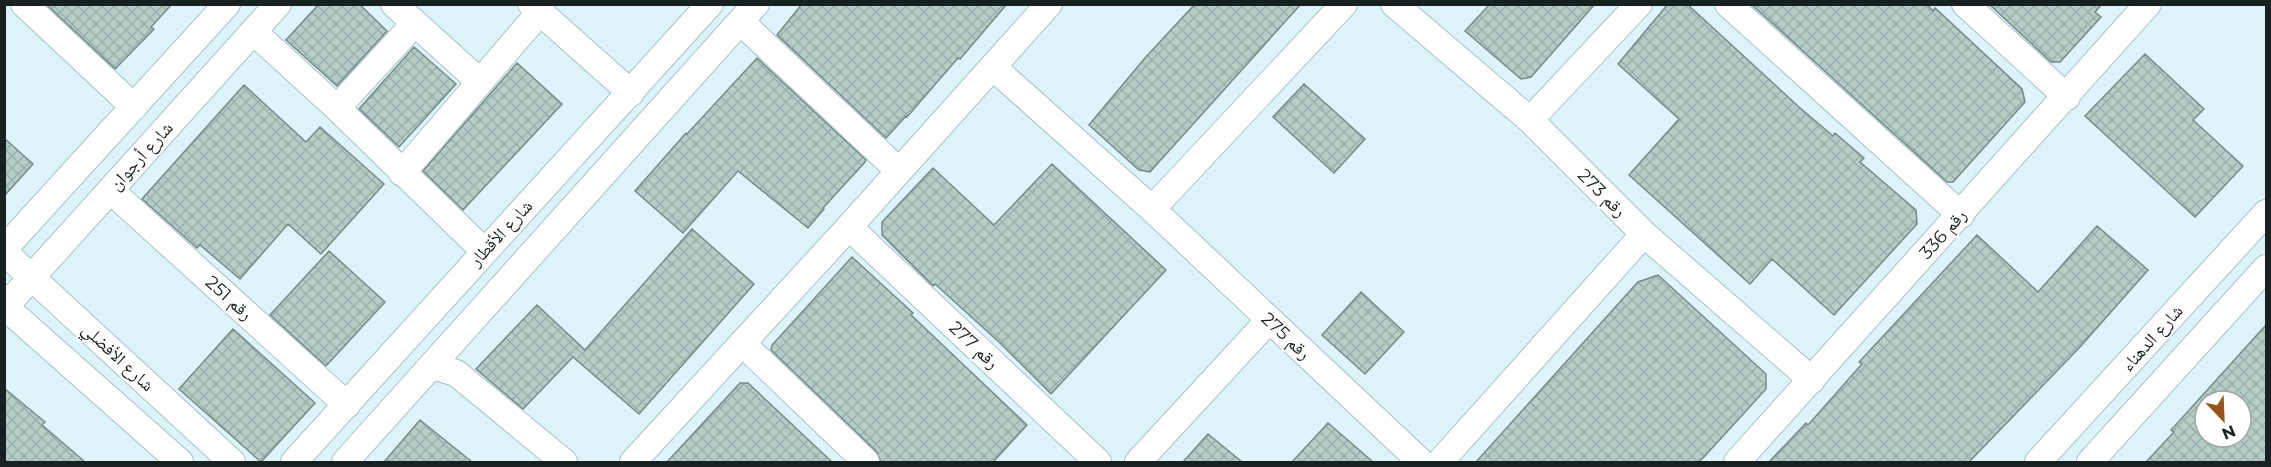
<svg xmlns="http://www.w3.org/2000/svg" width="2271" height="467" font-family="Montserrat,'Noto Naskh Arabic',sans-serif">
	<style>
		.building { fill: url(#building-cross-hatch); stroke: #758b86; stroke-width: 1.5; fill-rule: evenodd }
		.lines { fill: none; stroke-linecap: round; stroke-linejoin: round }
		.minor-casing { stroke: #aac1c6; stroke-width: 28 }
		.minor { stroke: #fff; stroke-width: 26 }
		.labels { text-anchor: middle; stroke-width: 4.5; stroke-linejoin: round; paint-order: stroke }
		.street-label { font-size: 18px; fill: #182022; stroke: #fff }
	</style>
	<defs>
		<pattern id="building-cross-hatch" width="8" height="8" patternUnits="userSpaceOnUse" patternTransform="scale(1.5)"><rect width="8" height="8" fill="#b5ccc7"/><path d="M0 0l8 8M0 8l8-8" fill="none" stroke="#9bafab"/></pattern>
	</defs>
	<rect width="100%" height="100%" fill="#ddf5fa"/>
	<path class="building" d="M 46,4 L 172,4 L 151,27 L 154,29 L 115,69 Z
		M 319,4 L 359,4 L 387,31 L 337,86 L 286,40 Z
		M 802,4 L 1007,4 L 960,59 L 958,58 L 907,117 L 906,116 L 886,138 L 777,35 Z
		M 1195,4 L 1301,4 L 1150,172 L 1139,170 L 1089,125 L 1145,58 Z
		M 1490,4 L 1595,4 L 1531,77 L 1521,79 L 1465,31 Z
		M 1668,4 L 1687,4 L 1799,107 L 1833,136 L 1835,133 L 1864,158 L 1860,162 L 1916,210 L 1917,224 L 1834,315 L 1772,259 L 1750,284 L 1629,175 L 1679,119 L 1618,64 Z
		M 1751,4 L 1927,4 L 1933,11 L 1935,8 L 2022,89 L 2025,102 L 1953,182 L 1947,182 Z
		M 1989,4 L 2102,4 L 2095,12 L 2101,17 L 2060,62 L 2051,62 Z
		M 414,47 L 456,84 L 399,147 L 359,109 Z
		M 2145,54 L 2204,109 L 2193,120 L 2243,166 L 2195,217 L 2085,116 Z
		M 757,58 L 866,160 L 865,162 L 823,208 L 824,209 L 808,228 L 738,171 L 683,233 L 635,191 L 686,133 L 687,134 Z
		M 517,63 L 562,104 L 463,210 L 423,171 Z
		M 1304,84 L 1365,139 L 1334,173 L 1273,117 Z
		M 244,85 L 306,142 L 320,127 L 384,184 L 321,254 L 288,224 L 240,279 L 200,245 L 197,248 L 142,199 Z
		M 4,138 L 33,164 L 4,196 Z
		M 1052,164 L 1166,270 L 1051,394 L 999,342 L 935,284 L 933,286 L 882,235 L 882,222 L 933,168 L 994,225 Z
		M 2097,226 L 2148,270 L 2080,347 L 1969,462 L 1769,462 L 1806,423 L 1808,425 L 1862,364 L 1859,362 L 1977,235 L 2038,292 Z
		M 692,229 L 754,284 L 639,414 L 573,357 L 523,409 L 476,369 L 537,305 L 585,350 Z
		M 329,251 L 385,302 L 326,366 L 270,315 Z
		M 852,257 L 913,313 L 911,315 L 1027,425 L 993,462 L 881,462 L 876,451 L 771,350 L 772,345 Z
		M 1658,275 L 1766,374 L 1766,389 L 1704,457 L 1698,462 L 1476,462 L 1638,282 Z
		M 1361,292 L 1404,332 L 1365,374 L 1322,335 Z
		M 2266,325 L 2266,462 L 2146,462 L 2174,432 L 2171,430 ZM 2205,401 L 2241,401 L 2241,437 L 2205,437 Z
		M 233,329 L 315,403 L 261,462 L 179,389 Z
		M 740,383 L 748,383 L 832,462 L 667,462 Z
		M 4,388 L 45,422 L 42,425 L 85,462 L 4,462 Z
		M 420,420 L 472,462 L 384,462 Z
		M 1328,423 L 1373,462 L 1292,462 Z
		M 1208,434 L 1242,462 L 1183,462 Z"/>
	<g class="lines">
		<g class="minor-casing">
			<path id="minor" d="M 24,4 L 134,107
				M 394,4 L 479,81
				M 531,4 L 631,93
				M 1394,4 L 1530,120 L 1644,234 L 1812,380
				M 1728,4 L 1961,215
				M 1965,4 L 2067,97
				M 741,22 L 899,171
				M 254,32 L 337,108 L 484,251
				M 994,68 L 1152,209 L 1421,462
				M 337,108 L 415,23
				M 1530,120 L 1639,4
				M 402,173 L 540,12
				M 110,190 L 347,405
				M 1152,209 L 1344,4
				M 849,227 L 1098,462
				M 4,249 L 227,4
				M 4,252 L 232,462
				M 4,306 L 180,462
				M 4,308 L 278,4
				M 742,343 L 866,462
				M 432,366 L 456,373 L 564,462
				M 294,462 L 710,4
				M 345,462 L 756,4
				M 633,462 L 849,227 L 1049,4
				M 1138,462 L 1269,320
				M 1440,462 L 1644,234
				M 1737,462 L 2148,4
				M 2038,462 L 2266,213
				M 2090,462 L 2266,268"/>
		</g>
		<use href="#minor" class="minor"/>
	</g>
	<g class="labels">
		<g class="street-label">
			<text transform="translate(141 156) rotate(-48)" y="6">شارع أرجوان</text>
			<text transform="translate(1602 193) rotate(45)" y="6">رقم 273</text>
			<text transform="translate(501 233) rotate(-47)" y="6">شارع الأقطار</text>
			<text transform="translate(1943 234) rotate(-48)" y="6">رقم 336</text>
			<text transform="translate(229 298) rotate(42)" y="6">رقم 251</text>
			<text transform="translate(1286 336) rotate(43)" y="6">رقم 275</text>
			<text transform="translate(2152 338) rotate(-48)" y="6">شارع الدهناء</text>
			<text transform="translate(974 345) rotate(43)" y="6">رقم 277</text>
			<text transform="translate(118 357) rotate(43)" y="6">شارع الأفضلي</text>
		</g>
	</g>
	<rect width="2271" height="467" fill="none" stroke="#182022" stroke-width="12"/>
	<g transform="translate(2223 419) rotate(157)"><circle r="28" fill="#ffffff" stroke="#a3a6a7" stroke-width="1.5"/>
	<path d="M0-4.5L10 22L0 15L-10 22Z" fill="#94561b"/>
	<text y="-9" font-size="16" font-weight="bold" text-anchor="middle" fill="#182022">N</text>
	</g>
</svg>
